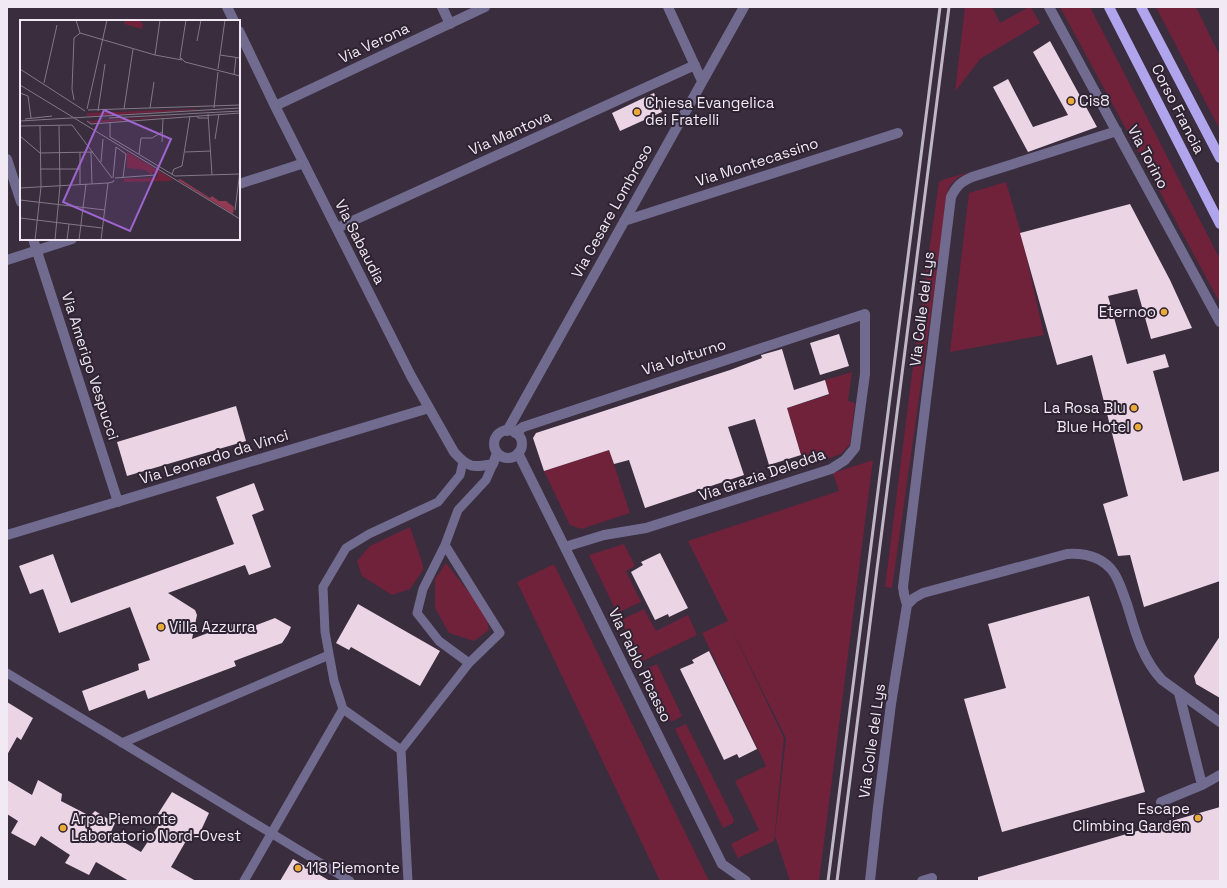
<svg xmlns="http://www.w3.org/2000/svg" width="1227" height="888" font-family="'Space Grotesk',sans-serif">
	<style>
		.green { fill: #70223b }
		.building { fill: #ebd4e3 }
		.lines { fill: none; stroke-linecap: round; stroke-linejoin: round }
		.lane { stroke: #716c8f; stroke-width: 9 }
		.street { stroke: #716c8f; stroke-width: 10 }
		.primary { stroke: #b0a5ec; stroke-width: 10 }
		.rail { stroke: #c0b7c4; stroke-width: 3 }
		.poi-dot { fill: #eaaa39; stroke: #2e2333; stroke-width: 1.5 }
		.labels { text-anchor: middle; stroke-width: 4; stroke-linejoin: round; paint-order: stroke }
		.street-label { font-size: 15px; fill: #f1e9f4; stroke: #2e2333 }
		.poi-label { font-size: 15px; fill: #f1e9f4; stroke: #2e2333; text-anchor: start }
		.inset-road { fill: none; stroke: #837887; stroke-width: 1 }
		.view { fill: #9e65cf; fill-opacity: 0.15; stroke: #9e65cf; stroke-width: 2 }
		.inset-edge { fill: none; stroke: #f1e9f4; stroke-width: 2 }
	</style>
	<rect width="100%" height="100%" fill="#392d3e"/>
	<path class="green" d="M 965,7 L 992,7 L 1000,23 L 1029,7 L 1031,7 L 1040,23 L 980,59 L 955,92 Z
		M 1060,7 L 1090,7 L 1220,259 L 1220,303 Z
		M 1156,7 L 1196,7 L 1220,56 L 1220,130 Z
		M 970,172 L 957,178 L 949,187 L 892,588 L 885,587 L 914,358 L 939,182 L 945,179 Z
		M 1006,182 L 1021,233 L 1044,335 L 950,352 L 969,193 Z
		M 852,372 L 848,401 L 855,403 L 850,444 L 841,454 L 805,467 L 787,408 L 829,395 L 825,380 Z
		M 609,450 L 630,513 L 581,529 L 570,525 L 544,471 Z
		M 873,460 L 819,881 L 790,881 L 775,836 L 786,738 L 728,622 L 784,738 L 774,841 L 738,858 L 731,844 L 759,830 L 735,781 L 766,766 L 702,633 L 728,621 L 688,541 L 839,491 L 833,473 Z
		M 410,527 L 423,565 L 423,570 L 410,589 L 392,595 L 362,576 L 357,561 L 370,546 Z
		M 624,544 L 635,566 L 626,571 L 641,602 L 617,613 L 589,555 Z
		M 446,563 L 486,614 L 489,630 L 474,641 L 449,633 L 435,608 L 435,579 Z
		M 554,564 L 709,881 L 660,881 L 517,582 Z
		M 644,609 L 656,631 L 688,615 L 697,635 L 641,662 L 621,620 Z
		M 657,664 L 682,716 L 671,722 L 645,669 Z
		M 686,724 L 734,820 L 733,823 L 723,828 L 675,729 Z"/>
	<path class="building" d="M 1050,41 L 1097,127 L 1028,152 L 993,87 L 1008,79 L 1033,127 L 1068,115 L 1033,52 Z
		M 654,93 L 662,112 L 620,131 L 612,113 Z
		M 1130,204 L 1170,280 L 1192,328 L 1151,339 L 1137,289 L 1108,296 L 1127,364 L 1165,354 L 1169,367 L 1153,371 L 1183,481 L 1220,471 L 1220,581 L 1144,607 L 1130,555 L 1118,556 L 1103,504 L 1128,496 L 1092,355 L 1057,365 L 1020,233 Z
		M 839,334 L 849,366 L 820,375 L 810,343 Z
		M 782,349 L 794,390 L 825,380 L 829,394 L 787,408 L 801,455 L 769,465 L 755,419 L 728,427 L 744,475 L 645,508 L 629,460 L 614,464 L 609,450 L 544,471 L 533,438 L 536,433 L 730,370 L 762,358 L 761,355 Z
		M 236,406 L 246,441 L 127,476 L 117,442 Z
		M 254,483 L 264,510 L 252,515 L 271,567 L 249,575 L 245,565 L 168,593 L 195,610 L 197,615 L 192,639 L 232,624 L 235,633 L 275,618 L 291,627 L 288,634 L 282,643 L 234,661 L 236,666 L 148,699 L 145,690 L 89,711 L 82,691 L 139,670 L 138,664 L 150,660 L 130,607 L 59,633 L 43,589 L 30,594 L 19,566 L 53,554 L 71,603 L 234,544 L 216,497 Z
		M 660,553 L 688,608 L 669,617 L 668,614 L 655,620 L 631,572 L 643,565 L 641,562 Z
		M 1089,596 L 1145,792 L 1002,832 L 964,699 L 1006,688 L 988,624 Z
		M 358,604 L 440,651 L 420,686 L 351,647 L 349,650 L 336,643 Z
		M 1220,636 L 1220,698 L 1196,684 L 1194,676 Z
		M 709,651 L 757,749 L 739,758 L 737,754 L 724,760 L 680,669 L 694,663 L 692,660 Z
		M 7,702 L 33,718 L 21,740 L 17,737 L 7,755 Z
		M 7,780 L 32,795 L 38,780 L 62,794 L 61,801 L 90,816 L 95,811 L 115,823 L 110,834 L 141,852 L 162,820 L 156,817 L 172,792 L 209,813 L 198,837 L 190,834 L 171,867 L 196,881 L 129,881 L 96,862 L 89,875 L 65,863 L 70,855 L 41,836 L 35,846 L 11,833 L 18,821 L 7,814 Z
		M 1220,807 L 1220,881 L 978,881 L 978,877 Z
		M 293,859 L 330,881 L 280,881 Z"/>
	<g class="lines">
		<path class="lane" d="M 445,545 L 423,589 L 417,613 L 439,641 L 469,663
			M 7,673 L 350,881
			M 343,709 L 401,750 L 408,881
			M 122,743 L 329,655
			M 401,750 L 469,663 L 500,633 L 445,545 L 458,510 L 486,480 L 493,464
			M 244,881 L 343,709 L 334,681 L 325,632 L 323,587 L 346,548 L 369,534 L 438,502 L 460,475 L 463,462"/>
		<path class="street" d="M 227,7 L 234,21
			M 442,7 L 450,24
			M 668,7 L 702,81
			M 1049,7 L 1220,322
			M 239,31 L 275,106 L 411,376 L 454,452 C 468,468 473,468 493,464 L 497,453
			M 275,106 L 485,7
			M 7,159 L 21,202
			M 239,184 L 304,163
			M 624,221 L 898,133
			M 337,228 L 695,65
			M 33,239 L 118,502
			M 7,260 L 72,239
			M494 444a14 14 0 1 1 28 0a14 14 0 1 1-28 0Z
			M 507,431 L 744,7
			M 515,433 L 523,427 L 865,314 L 865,374 L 855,448 L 845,460 L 831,469 L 646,528 L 604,535 L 565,547
			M 518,453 L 722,864 L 746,881
			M 7,535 L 429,408
			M 907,605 L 914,598 L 923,593 L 1067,554 C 1085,553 1103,557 1114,573 C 1120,582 1123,594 1127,604 C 1135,631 1142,659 1162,680 L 1220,722
			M 1179,693 L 1202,785
			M 1161,802 L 1202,785 L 1220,775
			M 870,881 L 878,807 L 891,704 L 907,605 L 904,594 L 903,587 L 951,197 C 957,185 961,182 972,177 L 1117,131
			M 922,881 L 932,878"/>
		<path class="primary" d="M 1109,7 L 1220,224
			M 1141,7 L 1220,158"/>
		<path class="rail" d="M 828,881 L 940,7
			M 837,881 L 949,7"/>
	</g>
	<g class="poi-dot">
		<circle cx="1071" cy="101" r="4"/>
		<circle cx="637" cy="112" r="4"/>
		<circle cx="1164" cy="312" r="4"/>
		<circle cx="1134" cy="408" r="4"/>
		<circle cx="1138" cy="427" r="4"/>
		<circle cx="161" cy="627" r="4"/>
		<circle cx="1198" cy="818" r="4"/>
		<circle cx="63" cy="828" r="4"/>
		<circle cx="298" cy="868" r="4"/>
	</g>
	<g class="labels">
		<g class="street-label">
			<text transform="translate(374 43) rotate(-25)" y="5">Via Verona</text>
			<text transform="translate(1178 109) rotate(63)" y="5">Corso Francia</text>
			<text transform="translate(510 133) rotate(-24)" y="5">Via Mantova</text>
			<text transform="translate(1148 157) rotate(62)" y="5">Via Torino</text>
			<text transform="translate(757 162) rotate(-18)" y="5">Via Montecassino</text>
			<text transform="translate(612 211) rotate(-61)" y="5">Via Cesare Lombroso</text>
			<text transform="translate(360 242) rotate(63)" y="5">Via Sabaudia</text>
			<text transform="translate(922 309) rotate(-83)" y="5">Via Colle del Lys</text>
			<text transform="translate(684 357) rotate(-18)" y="5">Via Volturno</text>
			<text transform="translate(90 366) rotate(72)" y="5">Via Amerigo Vespucci</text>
			<text transform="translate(214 457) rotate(-17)" y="5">Via Leonardo da Vinci</text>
			<text transform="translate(762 475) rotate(-19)" y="5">Via Grazia Deledda</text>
			<text transform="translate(640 665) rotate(64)" y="5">Via Pablo Picasso</text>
			<text transform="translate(872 741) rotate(-82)" y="5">Via Colle del Lys</text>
		</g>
		<g class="poi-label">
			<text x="1079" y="106">Cis8</text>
			<text x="645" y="108">Chiesa Evangelica<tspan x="645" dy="17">dei Fratelli</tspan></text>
			<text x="1156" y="317" text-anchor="end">Eternoo</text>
			<text x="1126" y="413" text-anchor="end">La Rosa Blu</text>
			<text x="1130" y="432" text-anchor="end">Blue Hotel</text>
			<text x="169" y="632">Villa Azzurra</text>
			<text x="1190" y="814" text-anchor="end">Escape<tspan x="1190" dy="17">Climbing Garden</tspan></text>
			<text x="71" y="824">Arpa Piemonte<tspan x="71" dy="17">Laboratorio Nord-Ovest</tspan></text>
			<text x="306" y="873">118 Piemonte</text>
		</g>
	</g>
	<g transform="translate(20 20)">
		<rect width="220" height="220" fill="#392d3e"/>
		<path d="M 105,0 L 120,1 L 123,4 L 122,9 L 104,4 ZM 176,89 L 176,90 L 67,96 L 67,93 ZM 172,95 L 70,103 L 68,101 ZM 107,132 L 152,159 L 151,161 L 104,162 L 104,159 L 136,158 L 138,155 L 137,152 L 132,152 L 131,155 L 126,150 L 107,148 Z" fill="#70223b"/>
		<path d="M 160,159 L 190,178 L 192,176 L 199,181 L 206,181 L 214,187 L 213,194 L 158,160 Z" fill="#903a53"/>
		<path class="inset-road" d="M 56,0 L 60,13M 60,13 L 135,35 L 162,40M 177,21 L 181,0M 135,35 L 140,0M 200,35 L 220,38M 160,38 L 166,0M 159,40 L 161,38 L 165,42 L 220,56M 0,49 L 65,91M 198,49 L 205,0M 214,55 L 216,37M 24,63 L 37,5M 0,65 L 220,199M 0,73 L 8,76 L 11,98M 54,80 L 52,69 L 54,18 L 60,13M 130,88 L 134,62M 194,88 L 198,52M 67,89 L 87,0M 104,89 L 113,29M 68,90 L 220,85M 78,91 L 85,44M 188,94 L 192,155M 177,96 L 178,98 L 188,98M 89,98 L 220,91M 5,99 L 32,96M 0,101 L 220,88M 67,101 L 71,104 L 220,93M 90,102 L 90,117 L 155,156 L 220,154M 0,106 L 52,105 L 92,158M 0,116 L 20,133M 195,119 L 199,94M 142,122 L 143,99M 60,132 L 60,165M 71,132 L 72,164M 165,132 L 191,131M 20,133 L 73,132M 119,134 L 121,118 L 132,118 L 142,112M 81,142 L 83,119M 20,149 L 60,149M 152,154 L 154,149 L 162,146 L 170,96M 93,158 L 96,127 L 106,134 L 103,158M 95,158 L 135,155M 0,168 L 88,163 L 93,162 L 94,160M 0,180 L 85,190M 215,190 L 220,151M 0,198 L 82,208M 15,220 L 21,167 L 20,106M 35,220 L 40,166 L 39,105M 47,220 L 49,204M 59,220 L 66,164M 81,220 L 88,163"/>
		<path class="view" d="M 84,90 L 151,119 L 110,211 L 43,182 Z"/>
		<rect width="220" height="220" class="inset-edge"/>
	</g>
	<rect width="1227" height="888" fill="none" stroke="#f1e9f4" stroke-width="16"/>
</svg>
